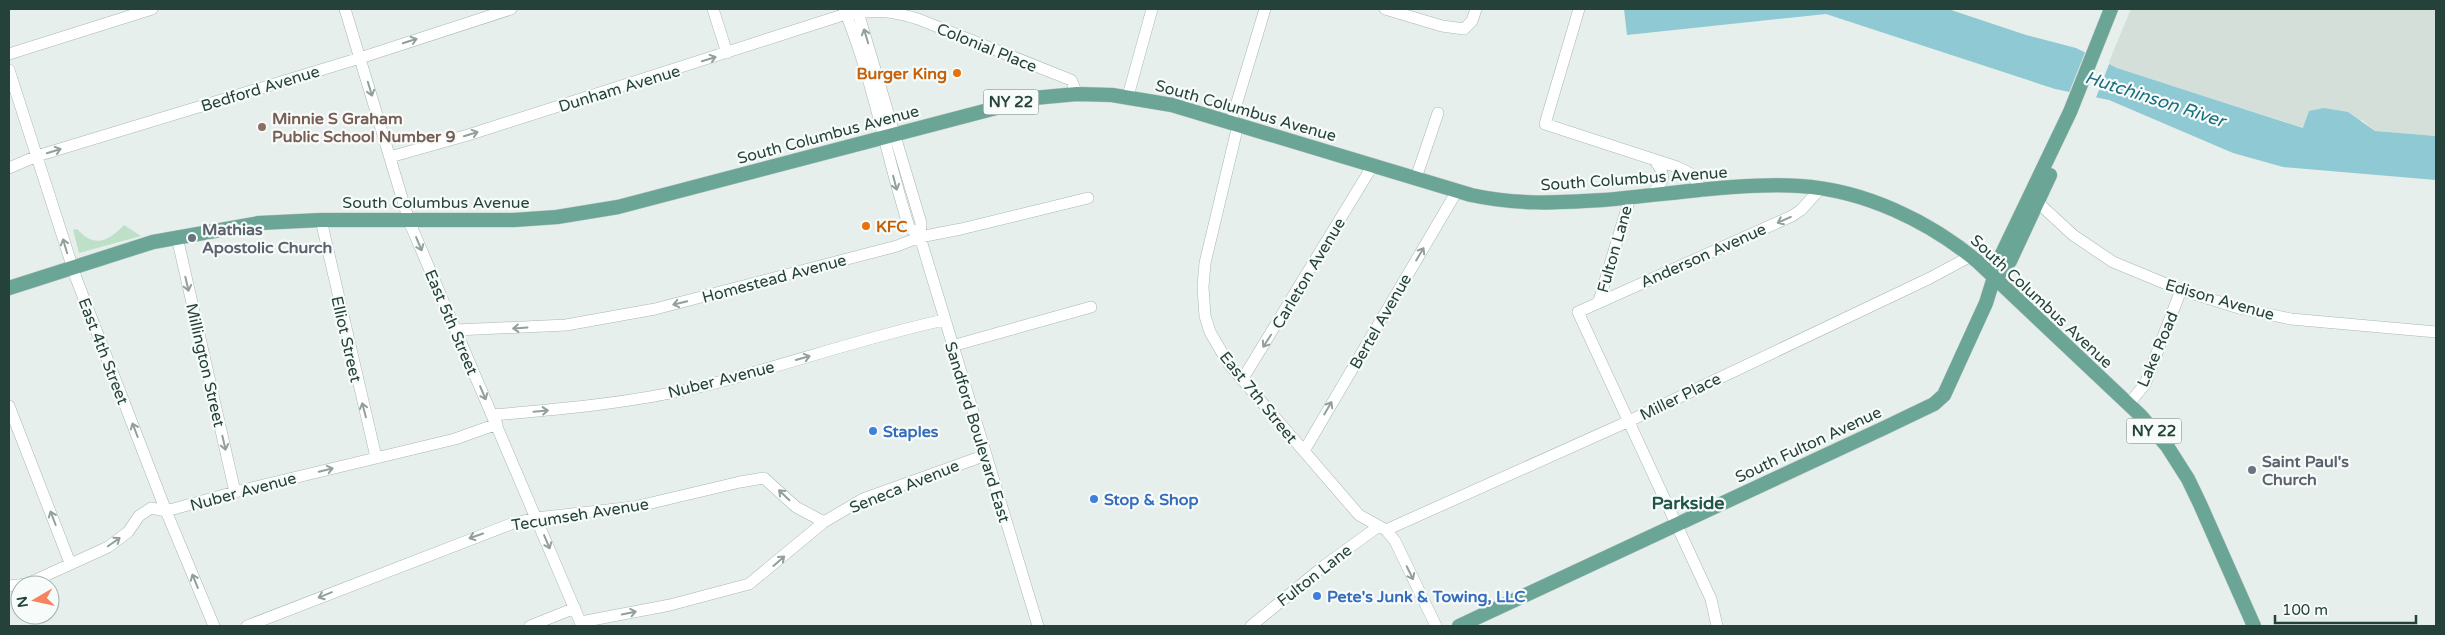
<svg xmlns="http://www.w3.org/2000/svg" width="2445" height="635" font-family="'Varela Round',sans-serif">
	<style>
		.built { fill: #d4dfda }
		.green { fill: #bfe0c8 }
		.water { fill: #8ec9d4 }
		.pier { fill: #e6efeb }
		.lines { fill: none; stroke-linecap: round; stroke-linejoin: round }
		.minor-casing { stroke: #a8b8b2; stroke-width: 12 }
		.major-casing { stroke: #c2cac8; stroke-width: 15 }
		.minor { stroke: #fff; stroke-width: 11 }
		.major { stroke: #6aa596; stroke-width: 14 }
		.oneway { stroke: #92a09c }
		.food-dot { fill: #e8710a; stroke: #f7fbf9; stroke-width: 2 }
		.education-dot { fill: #8d6e63; stroke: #f7fbf9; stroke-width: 2 }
		.worship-dot { fill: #6b7280; stroke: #f7fbf9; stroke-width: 2 }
		.shop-dot { fill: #3f7fe0; stroke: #f7fbf9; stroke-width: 2 }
		.labels { text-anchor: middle; stroke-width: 4.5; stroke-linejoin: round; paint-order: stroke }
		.shield { fill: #f7fbf9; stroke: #637a73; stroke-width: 1 }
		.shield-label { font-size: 15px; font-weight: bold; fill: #24423a }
		.street-label { font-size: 16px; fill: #24423a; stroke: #f7fbf9 }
		.food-label { font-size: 16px; font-weight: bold; fill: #c56008; stroke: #f7fbf9; text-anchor: end }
		.education-label { font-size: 16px; font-weight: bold; fill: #785e54; stroke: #f7fbf9; text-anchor: start }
		.worship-label { font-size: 16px; font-weight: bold; fill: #5b616d; stroke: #f7fbf9; text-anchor: start }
		.shop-label { font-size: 16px; font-weight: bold; fill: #366cbe; stroke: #f7fbf9; text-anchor: start }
		.water-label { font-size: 18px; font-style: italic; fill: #1c6f80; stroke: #f7fbf9 }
		.neighbourhood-label { font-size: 18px; font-weight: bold; fill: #1f5548; stroke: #f7fbf9 }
	</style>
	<rect width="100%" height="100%" fill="#e6efeb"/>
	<path class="built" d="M 2131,9 L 2436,9 L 2436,136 L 2375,131 L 2362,120 L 2304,128 L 2117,68 L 2108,64 Z"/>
	<path class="green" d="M 124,225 L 141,236 L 79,253 L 73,230 L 77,229 C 94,248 108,242 124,225 Z"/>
	<path class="water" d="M 1624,9 L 1948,9 L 2026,35 L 2076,48 L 2117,68 L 2303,128 L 2309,111 L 2324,108 L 2348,112 L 2375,131 L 2436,136 L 2436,180 L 2283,167 L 2233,153 L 2109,100 L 2055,89 L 1826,14 L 1627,35 Z"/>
	<path class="pier" d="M 2086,50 L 2110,62 L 2095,100 L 2068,95 Z"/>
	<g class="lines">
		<g class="minor-casing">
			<path id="minor" d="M 345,9 L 409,221 L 582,626
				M 713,9 L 727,53
				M 844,9 C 873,79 886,155 909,227 L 920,237
				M 857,9 L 921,223 L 920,237 L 1038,626
				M 1385,9 L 1442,26 L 1464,29 L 1472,21 L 1476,9
				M 1579,9 L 1545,124 L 1677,167 L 1691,174 L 1703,191
				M 9,54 L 152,9
				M 9,70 L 76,278 L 166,511 L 214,626
				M 1128,96 L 1152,9
				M 1231,122 L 1265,9
				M 1238,125 L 1205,263 L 1203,287 L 1205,316 L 1210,332 L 1228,363 L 1359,515 L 1386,530 L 1395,541 L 1436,626
				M 390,157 L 468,135 L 846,14 C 876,10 889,10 918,19 L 1071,80 L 1077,94
				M 9,168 L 37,156 L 360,58 L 511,9
				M 1416,178 L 1438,113
				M 1649,196 C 1664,183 1668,176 1654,160
				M 2033,198 L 2073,235 L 2113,262 L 2181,290 L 2239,308 L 2291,319 L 2436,332
				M 321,220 L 376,457
				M 177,237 L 235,492
				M 1599,301 L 1630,198
				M 456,330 L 566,325 L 655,309 L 897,246 L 920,237 L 961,229 L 1088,198
				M 952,346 L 1091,307
				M 1242,380 L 1373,165
				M 2128,405 L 2145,384 L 2181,290
				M 9,406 L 70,563
				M 493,415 C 562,409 631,403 699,387 C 781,367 861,338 944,320
				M 1304,451 L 1457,191
				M 1386,530 L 1627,422 L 1930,278 L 1971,256
				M 9,586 L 27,584 L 108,547 L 128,532 L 139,516 L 151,508 L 166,511 L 235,492 L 455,439 L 497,424
				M 581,622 L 670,605 L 749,584 L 824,522 L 863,499 L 986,455
				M 247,626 L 511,524 L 536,518 L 634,507 L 740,482 L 764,478 L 796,507 L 824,522
				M 530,626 L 575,608
				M 1251,626 L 1324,566 L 1379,526
				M 1717,626 L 1711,599 L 1578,312 L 1792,216 L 1801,210 L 1821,188"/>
		</g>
		<g class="major-casing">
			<path id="major" d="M 1998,275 L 2010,261 L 2050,175
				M 9,288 L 153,242 L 259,223 L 321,220 L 514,220 L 557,217 L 618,207 L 1034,98 L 1077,94 L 1112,95 L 1172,105 L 1471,195 C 1518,205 1555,203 1603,200 C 1666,195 1738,182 1800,186 C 1864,190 1929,221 1978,262 L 2140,415 L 2167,446 L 2188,479 L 2200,504 L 2254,626
				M 1459,626 L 1884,428 L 1934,404 L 1944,395 L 1986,303 L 2000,258 L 2070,112 L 2111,9"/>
		</g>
		<use href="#minor" class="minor"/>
		<use href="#major" class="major"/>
	</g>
	<defs><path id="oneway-shaft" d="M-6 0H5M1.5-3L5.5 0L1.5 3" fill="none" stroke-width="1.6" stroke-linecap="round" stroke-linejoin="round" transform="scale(1.25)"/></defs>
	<g class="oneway">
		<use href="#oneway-shaft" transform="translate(866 36) rotate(-107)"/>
		<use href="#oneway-shaft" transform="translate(410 41) rotate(-18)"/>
		<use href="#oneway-shaft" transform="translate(709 59) rotate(-17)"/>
		<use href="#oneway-shaft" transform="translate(370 89) rotate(73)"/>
		<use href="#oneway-shaft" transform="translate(471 134) rotate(-17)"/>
		<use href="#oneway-shaft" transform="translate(54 151) rotate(-17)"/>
		<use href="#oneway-shaft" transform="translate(895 183) rotate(75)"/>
		<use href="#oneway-shaft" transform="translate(1784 220) rotate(156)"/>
		<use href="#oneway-shaft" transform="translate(419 244) rotate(67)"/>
		<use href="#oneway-shaft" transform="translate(65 246) rotate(-107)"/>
		<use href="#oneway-shaft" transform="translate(1420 254) rotate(-59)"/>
		<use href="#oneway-shaft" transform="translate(187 284) rotate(77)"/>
		<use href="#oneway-shaft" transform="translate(680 303) rotate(166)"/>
		<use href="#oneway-shaft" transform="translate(520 328) rotate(176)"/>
		<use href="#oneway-shaft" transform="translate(1267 341) rotate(123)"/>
		<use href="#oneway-shaft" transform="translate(803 358) rotate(-16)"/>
		<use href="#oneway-shaft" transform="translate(483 393) rotate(67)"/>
		<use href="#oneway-shaft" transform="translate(1328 408) rotate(-60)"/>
		<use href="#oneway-shaft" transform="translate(364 410) rotate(-105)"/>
		<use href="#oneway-shaft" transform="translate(541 411) rotate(-5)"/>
		<use href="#oneway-shaft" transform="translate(135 430) rotate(-111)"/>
		<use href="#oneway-shaft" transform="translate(224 443) rotate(77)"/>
		<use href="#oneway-shaft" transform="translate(326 470) rotate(-14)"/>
		<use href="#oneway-shaft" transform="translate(784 495) rotate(-136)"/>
		<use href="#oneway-shaft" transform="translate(53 518) rotate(-111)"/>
		<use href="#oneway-shaft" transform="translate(476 536) rotate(161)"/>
		<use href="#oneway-shaft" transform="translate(114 542) rotate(-35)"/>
		<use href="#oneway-shaft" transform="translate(547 542) rotate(67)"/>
		<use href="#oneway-shaft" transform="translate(779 561) rotate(-41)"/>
		<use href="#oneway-shaft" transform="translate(1410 573) rotate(64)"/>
		<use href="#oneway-shaft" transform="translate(195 581) rotate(-112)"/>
		<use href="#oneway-shaft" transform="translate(325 595) rotate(158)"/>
		<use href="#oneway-shaft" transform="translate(629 613) rotate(-11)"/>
	</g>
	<g class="food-dot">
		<circle cx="957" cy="73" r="5"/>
		<circle cx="866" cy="226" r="5"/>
	</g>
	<circle class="education-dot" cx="262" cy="127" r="5"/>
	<g class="worship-dot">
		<circle cx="192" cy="238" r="5"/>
		<circle cx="2252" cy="470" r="5"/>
	</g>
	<g class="shop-dot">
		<circle cx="873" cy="431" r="5"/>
		<circle cx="1094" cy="499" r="5"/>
		<circle cx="1317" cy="596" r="5"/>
	</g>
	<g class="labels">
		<g class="shield">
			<rect x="983.5" y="89.5" width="55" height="25" rx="4"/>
			<rect x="2126.5" y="418.5" width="55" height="25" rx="4"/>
		</g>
		<g class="shield-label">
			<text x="1011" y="107">NY 22</text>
			<text x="2154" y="436">NY 22</text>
		</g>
		<g class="street-label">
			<text transform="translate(987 47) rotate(22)" y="6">Colonial Place</text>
			<text transform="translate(260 88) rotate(-17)" y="6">Bedford Avenue</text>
			<text transform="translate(619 88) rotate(-17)" y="6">Dunham Avenue</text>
			<text transform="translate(1246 110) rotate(16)" y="6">South Columbus Avenue</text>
			<text transform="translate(828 134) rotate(-15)" y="6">South Columbus Avenue</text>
			<text transform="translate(1634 178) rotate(-4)" y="6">South Columbus Avenue</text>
			<text x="436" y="208">South Columbus Avenue</text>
			<text transform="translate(1614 249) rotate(-74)" y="6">Fulton Lane</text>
			<text transform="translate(1703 255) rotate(-24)" y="6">Anderson Avenue</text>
			<text transform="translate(1308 273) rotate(-59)" y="6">Carleton Avenue</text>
			<text transform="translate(774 278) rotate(-15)" y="6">Homestead Avenue</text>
			<text transform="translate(2220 299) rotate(16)" y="6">Edison Avenue</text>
			<text transform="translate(2042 301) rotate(43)" y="6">South Columbus Avenue</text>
			<text transform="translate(1380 321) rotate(-60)" y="6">Bertel Avenue</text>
			<text transform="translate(452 322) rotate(67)" y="6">East 5th Street</text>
			<text transform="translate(347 339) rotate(77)" y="6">Elliot Street</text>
			<text transform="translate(2157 349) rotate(-67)" y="6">Lake Road</text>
			<text transform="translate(104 351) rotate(69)" y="6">East 4th Street</text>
			<text transform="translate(206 365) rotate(77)" y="6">Millington Street</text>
			<text transform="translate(721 379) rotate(-14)" y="6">Nuber Avenue</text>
			<text transform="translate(1680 396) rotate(-26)" y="6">Miller Place</text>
			<text transform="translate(1259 397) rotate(51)" y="6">East 7th Street</text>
			<text transform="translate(978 432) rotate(73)" y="6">Sandford Boulevard East</text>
			<text transform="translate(1808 444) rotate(-25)" y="6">South Fulton Avenue</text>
			<text transform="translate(904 486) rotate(-22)" y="6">Seneca Avenue</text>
			<text transform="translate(243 491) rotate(-15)" y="6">Nuber Avenue</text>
			<text transform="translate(580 514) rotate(-9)" y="6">Tecumseh Avenue</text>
			<text transform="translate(1314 575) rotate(-38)" y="6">Fulton Lane</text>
		</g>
		<g class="food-label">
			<text x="947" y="79">Burger King</text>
			<text x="876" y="232" text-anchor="start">KFC</text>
		</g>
		<g class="education-label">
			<text x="272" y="124">Minnie S Graham<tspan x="272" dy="18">Public School Number 9</tspan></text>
		</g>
		<g class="worship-label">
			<text x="202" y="235">Mathias<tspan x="202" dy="18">Apostolic Church</tspan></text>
			<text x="2262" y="467">Saint Paul's<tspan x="2262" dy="18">Church</tspan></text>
		</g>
		<g class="shop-label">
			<text x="883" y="437">Staples</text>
			<text x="1104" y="505">Stop &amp; Shop</text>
			<text x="1327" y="602">Pete's Junk &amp; Towing, LLC</text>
		</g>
		<g class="water-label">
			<text transform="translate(2155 99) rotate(18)" y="6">Hutchinson River</text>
		</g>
		<g class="neighbourhood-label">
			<text x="1688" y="509">Parkside</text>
		</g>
	</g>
	<rect width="2445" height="635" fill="none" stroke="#24423a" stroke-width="20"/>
	<g transform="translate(35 600) rotate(261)"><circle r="24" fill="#f7fbf9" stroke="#a3b1ad"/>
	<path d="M0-4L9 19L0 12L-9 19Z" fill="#f4845f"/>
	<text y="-8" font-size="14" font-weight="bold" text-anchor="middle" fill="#24423a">N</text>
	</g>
	<path d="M2275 615v8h141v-8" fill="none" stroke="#24423a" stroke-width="2.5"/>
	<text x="2282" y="615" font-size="15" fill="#24423a" stroke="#f7fbf9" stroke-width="4" paint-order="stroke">100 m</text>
</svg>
